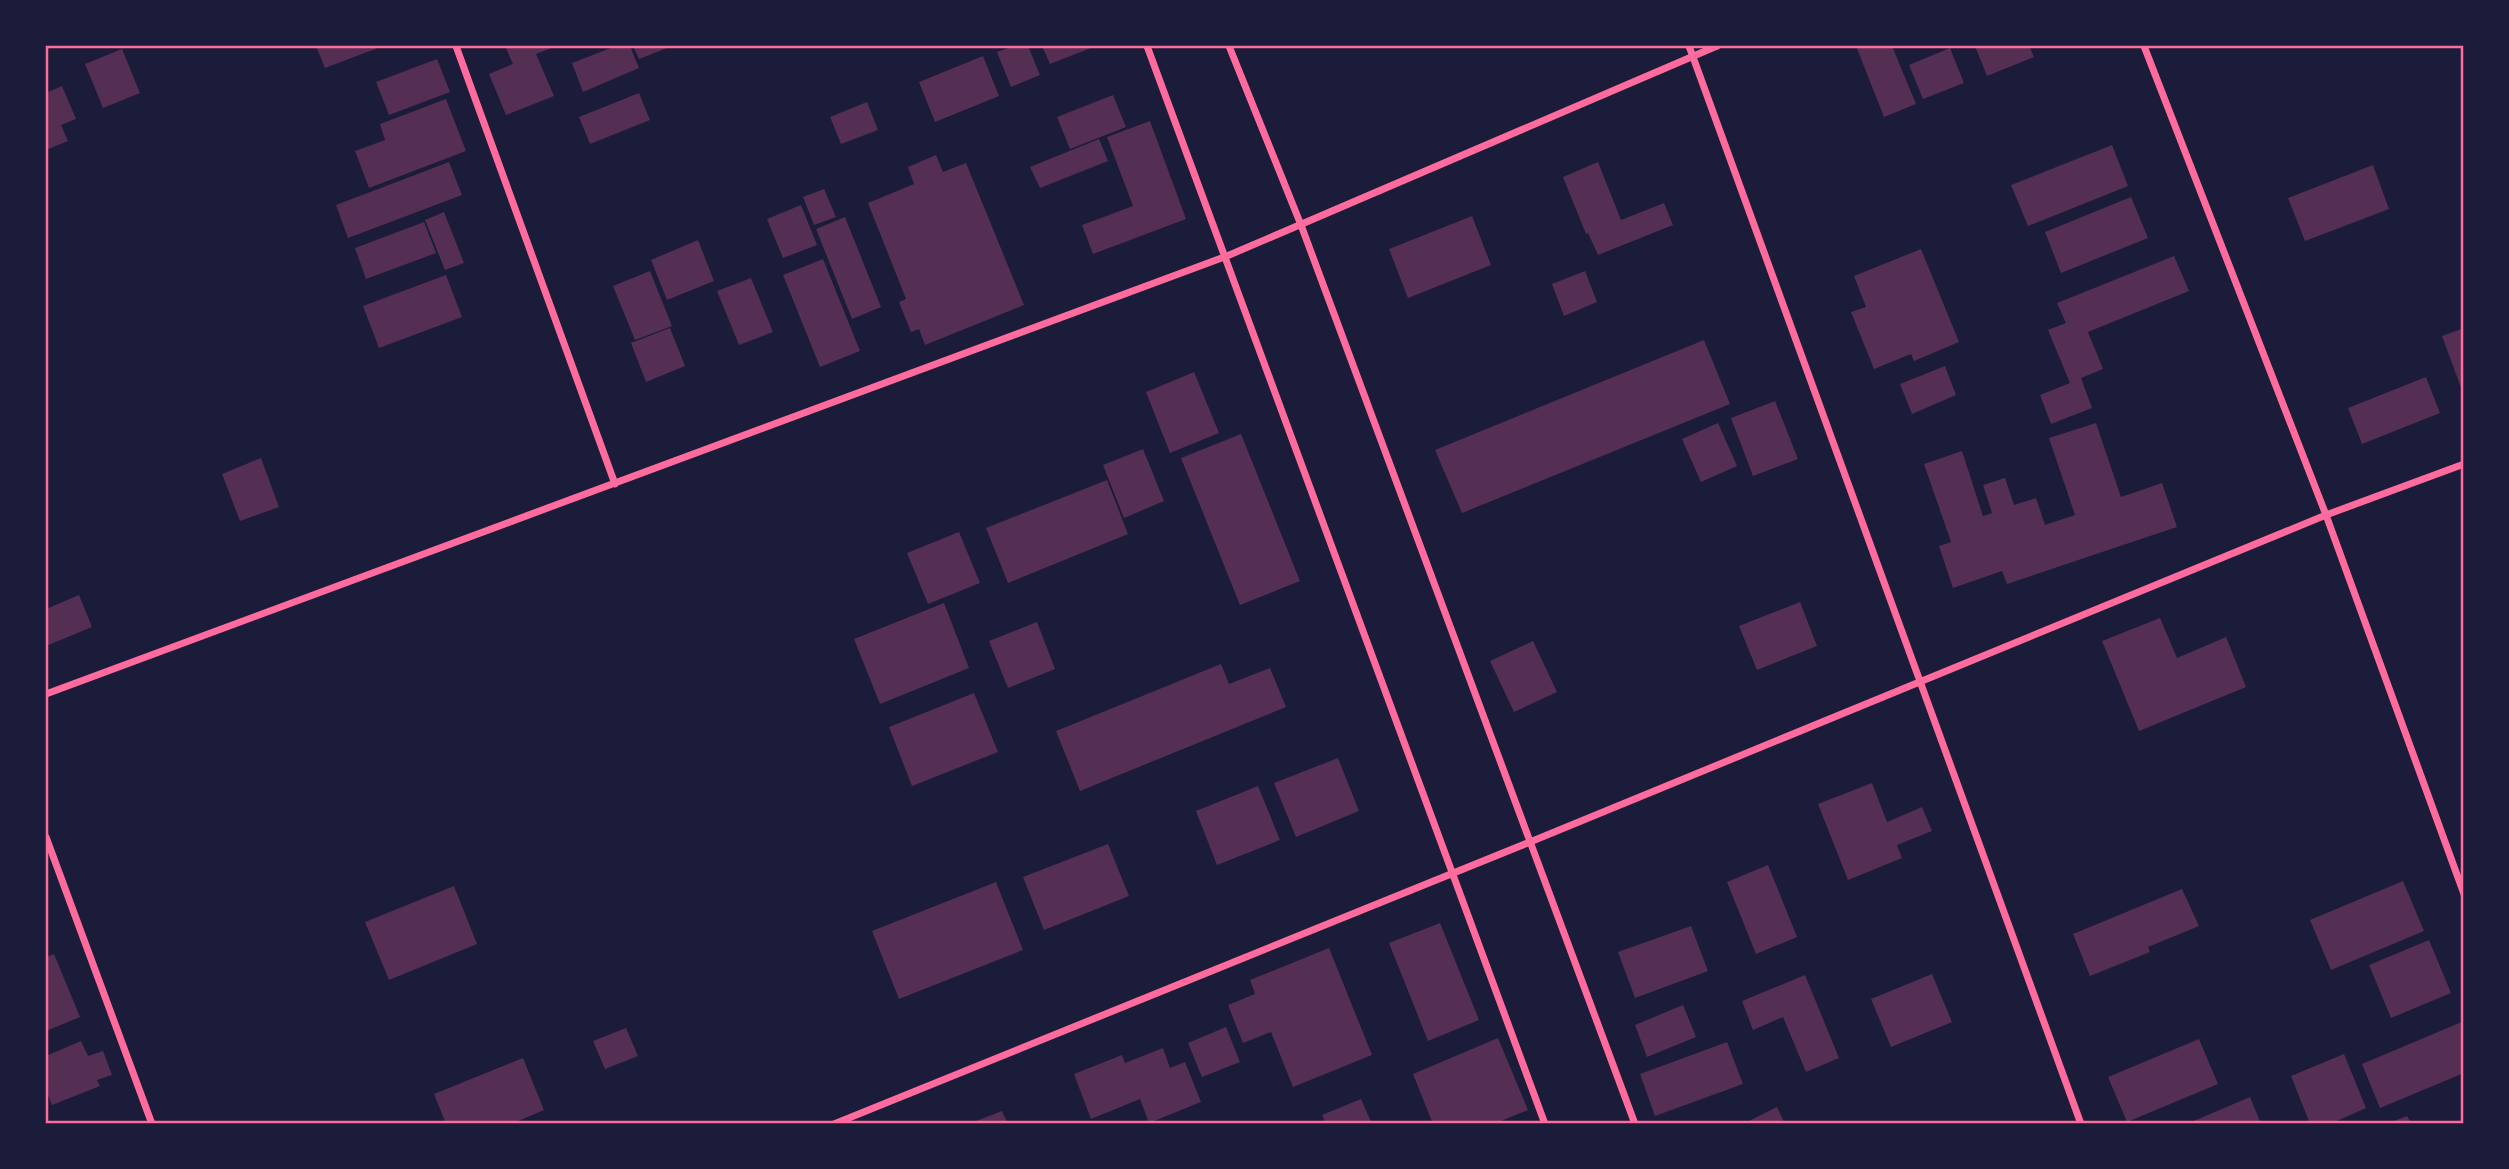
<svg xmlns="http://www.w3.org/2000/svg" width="2509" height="1169" font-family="Mulish,sans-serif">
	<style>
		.building { fill: #542f53 }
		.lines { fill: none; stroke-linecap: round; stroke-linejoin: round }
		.minor { stroke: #ff6b9d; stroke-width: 7 }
		.neatline { fill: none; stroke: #ff6b9d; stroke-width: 2.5 }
	</style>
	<rect width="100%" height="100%" fill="#1b1b3a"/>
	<path class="building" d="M 316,46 L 383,46 L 325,68 Z
		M 505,46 L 556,46 L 536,54 L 554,96 L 506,115 L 489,74 L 513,64 Z
		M 616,46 L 630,46 L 639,68 L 583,92 L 572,63 Z
		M 633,46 L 672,46 L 639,59 Z
		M 1014,46 L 1028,46 L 1040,75 L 1011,87 L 997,52 Z
		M 1042,46 L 1096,46 L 1050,64 Z
		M 1856,46 L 1892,46 L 1916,104 L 1884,117 Z
		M 1975,46 L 2029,46 L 2034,57 L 1987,76 Z
		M 1950,48 L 1964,83 L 1923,99 L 1909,65 Z
		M 122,49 L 140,93 L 103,108 L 85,64 Z
		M 983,56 L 999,96 L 935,122 L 919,82 Z
		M 437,59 L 450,92 L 389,115 L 376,82 Z
		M 62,86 L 76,119 L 61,125 L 68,141 L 46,150 L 46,93 Z
		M 639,93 L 650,120 L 590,144 L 579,117 Z
		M 1113,95 L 1126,127 L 1070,149 L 1057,117 Z
		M 446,99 L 466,151 L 369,188 L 355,151 L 385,140 L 380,124 Z
		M 867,102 L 878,130 L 841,144 L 830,117 Z
		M 1150,121 L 1186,219 L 1093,254 L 1082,225 L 1133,206 L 1107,137 Z
		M 1099,139 L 1108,161 L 1040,188 L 1030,167 Z
		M 2112,145 L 2128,186 L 2028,226 L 2011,185 Z
		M 936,155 L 943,172 L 966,163 L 1024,305 L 925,345 L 919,329 L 911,332 L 899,302 L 906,299 L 868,203 L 914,184 L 908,167 Z
		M 449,162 L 462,195 L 348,238 L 336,205 Z
		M 1598,162 L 1621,220 L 1664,203 L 1673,225 L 1598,255 L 1588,233 L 1586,234 L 1563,177 Z
		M 2373,165 L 2389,209 L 2305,241 L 2288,198 Z
		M 824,189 L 836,217 L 814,225 L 803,197 Z
		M 2131,197 L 2148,238 L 2061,273 L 2045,232 Z
		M 801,205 L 817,245 L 783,258 L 767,219 Z
		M 444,212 L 464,263 L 445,270 L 425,220 Z
		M 1472,216 L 1491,265 L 1408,298 L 1389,249 Z
		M 845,217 L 881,307 L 852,319 L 816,229 Z
		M 424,222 L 436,253 L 366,279 L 355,248 Z
		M 698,240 L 714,281 L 667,300 L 651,260 Z
		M 1921,249 L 1959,342 L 1914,361 L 1911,354 L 1874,369 L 1851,312 L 1866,307 L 1854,276 Z
		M 2174,256 L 2189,291 L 2088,332 L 2103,369 L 2081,378 L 2092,408 L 2051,424 L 2040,395 L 2070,383 L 2048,330 L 2066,323 L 2057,303 Z
		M 823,259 L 860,351 L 820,367 L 783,275 Z
		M 650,271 L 672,326 L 635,340 L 613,286 Z
		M 1585,271 L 1597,302 L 1564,316 L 1552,284 Z
		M 446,275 L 462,317 L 379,348 L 363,306 Z
		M 751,278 L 773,332 L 739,345 L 717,291 Z
		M 670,328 L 685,366 L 646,382 L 631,343 Z
		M 2464,328 L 2464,393 L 2463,393 L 2442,336 Z
		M 1704,340 L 1730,404 L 1462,513 L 1435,450 Z
		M 1945,366 L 1956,395 L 1912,414 L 1900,384 Z
		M 1194,372 L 1219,433 L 1170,453 L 1146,392 Z
		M 2426,377 L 2440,413 L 2362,444 L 2348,408 Z
		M 1775,401 L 1798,459 L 1753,476 L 1731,418 Z
		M 1718,423 L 1737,466 L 1701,482 L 1682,439 Z
		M 2096,423 L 2121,497 L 2162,483 L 2177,527 L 2007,584 L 2002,571 L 1953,588 L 1939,546 L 1951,542 L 1924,464 L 1962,451 L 1983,516 L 1992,513 L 1983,485 L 2005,478 L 2014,505 L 2036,498 L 2045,525 L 2075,515 L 2049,438 Z
		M 1241,434 L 1300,581 L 1240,605 L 1181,458 Z
		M 1143,449 L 1164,501 L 1124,518 L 1103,465 Z
		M 261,458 L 279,507 L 240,521 L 222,474 Z
		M 1107,480 L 1128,534 L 1008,583 L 986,528 Z
		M 959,532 L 980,583 L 928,604 L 907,553 Z
		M 79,595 L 92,627 L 46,646 L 46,609 Z
		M 1800,602 L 1817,646 L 1757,670 L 1739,626 Z
		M 944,603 L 969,668 L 880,704 L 854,639 Z
		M 2160,618 L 2177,658 L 2226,637 L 2246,687 L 2139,731 L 2102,641 Z
		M 1037,622 L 1055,669 L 1008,688 L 989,641 Z
		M 1533,641 L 1557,692 L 1514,712 L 1490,661 Z
		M 1221,664 L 1229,684 L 1270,668 L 1286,707 L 1080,791 L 1056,731 Z
		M 974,693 L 998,752 L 912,786 L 889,727 Z
		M 1338,758 L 1359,811 L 1296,837 L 1274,783 Z
		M 1872,783 L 1887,822 L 1922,807 L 1932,831 L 1897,845 L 1902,858 L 1848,880 L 1818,804 Z
		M 1258,786 L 1280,840 L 1217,865 L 1196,811 Z
		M 1108,844 L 1129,896 L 1044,930 L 1023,877 Z
		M 1768,865 L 1797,937 L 1756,954 L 1727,882 Z
		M 2403,881 L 2424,931 L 2331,970 L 2310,920 Z
		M 996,882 L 1023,950 L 899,999 L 872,931 Z
		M 454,886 L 477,944 L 389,980 L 365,922 Z
		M 2182,889 L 2199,926 L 2148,947 L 2150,952 L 2090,976 L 2073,934 Z
		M 1440,923 L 1479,1020 L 1428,1041 L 1389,943 Z
		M 1691,926 L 1708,971 L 1635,998 L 1618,952 Z
		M 2429,940 L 2451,993 L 2391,1018 L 2369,965 Z
		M 1329,948 L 1372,1055 L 1293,1087 L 1271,1032 L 1243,1043 L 1228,1005 L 1255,994 L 1250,980 Z
		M 54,954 L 80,1017 L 46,1031 L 46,957 Z
		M 1932,974 L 1952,1022 L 1891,1047 L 1871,999 Z
		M 1805,975 L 1839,1058 L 1806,1072 L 1783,1017 L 1753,1030 L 1742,1001 Z
		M 1683,1005 L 1696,1037 L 1647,1057 L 1635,1025 Z
		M 2464,1021 L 2464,1073 L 2380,1108 L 2362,1064 Z
		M 1226,1027 L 1240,1062 L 1202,1077 L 1188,1043 Z
		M 626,1028 L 638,1056 L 605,1069 L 593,1041 Z
		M 1498,1038 L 1528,1110 L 1501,1121 L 1502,1124 L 1433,1124 L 1413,1074 Z
		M 2199,1039 L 2218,1084 L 2127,1122 L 2108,1077 Z
		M 81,1041 L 88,1056 L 103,1051 L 112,1075 L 97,1080 L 100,1086 L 52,1105 L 46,1090 L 46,1056 Z
		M 1727,1042 L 1743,1084 L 1655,1116 L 1640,1074 Z
		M 1163,1048 L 1170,1068 L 1185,1062 L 1201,1102 L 1149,1123 L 1140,1099 L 1091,1119 L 1074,1074 L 1122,1055 L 1125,1063 Z
		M 2344,1054 L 2366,1108 L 2330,1124 L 2310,1124 L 2291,1076 Z
		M 523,1058 L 544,1110 L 511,1124 L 446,1124 L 434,1094 Z
		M 2250,1097 L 2261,1124 L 2189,1124 L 2189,1123 Z
		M 1361,1099 L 1372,1124 L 1326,1124 L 1322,1115 Z
		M 1777,1107 L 1785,1124 L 1743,1124 Z
		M 1002,1111 L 1008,1124 L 971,1124 L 971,1123 Z
		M 2407,1116 L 2411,1123 L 2389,1123 Z"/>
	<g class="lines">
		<path class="minor" d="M 456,46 L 615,484
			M 1147,46 L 1545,1124
			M 1229,46 L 1301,225 L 1635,1124
			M 1689,46 L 2081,1124
			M 2144,46 L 2326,515 L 2464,894
			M 46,694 L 1227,256 L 1717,46
			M 46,837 L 152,1124
			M 834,1124 L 1530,842 L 2326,515 L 2464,464"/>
	</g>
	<rect width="2509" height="1169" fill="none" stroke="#1b1b3a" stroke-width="94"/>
	<rect x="47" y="47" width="2415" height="1075" class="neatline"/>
</svg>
